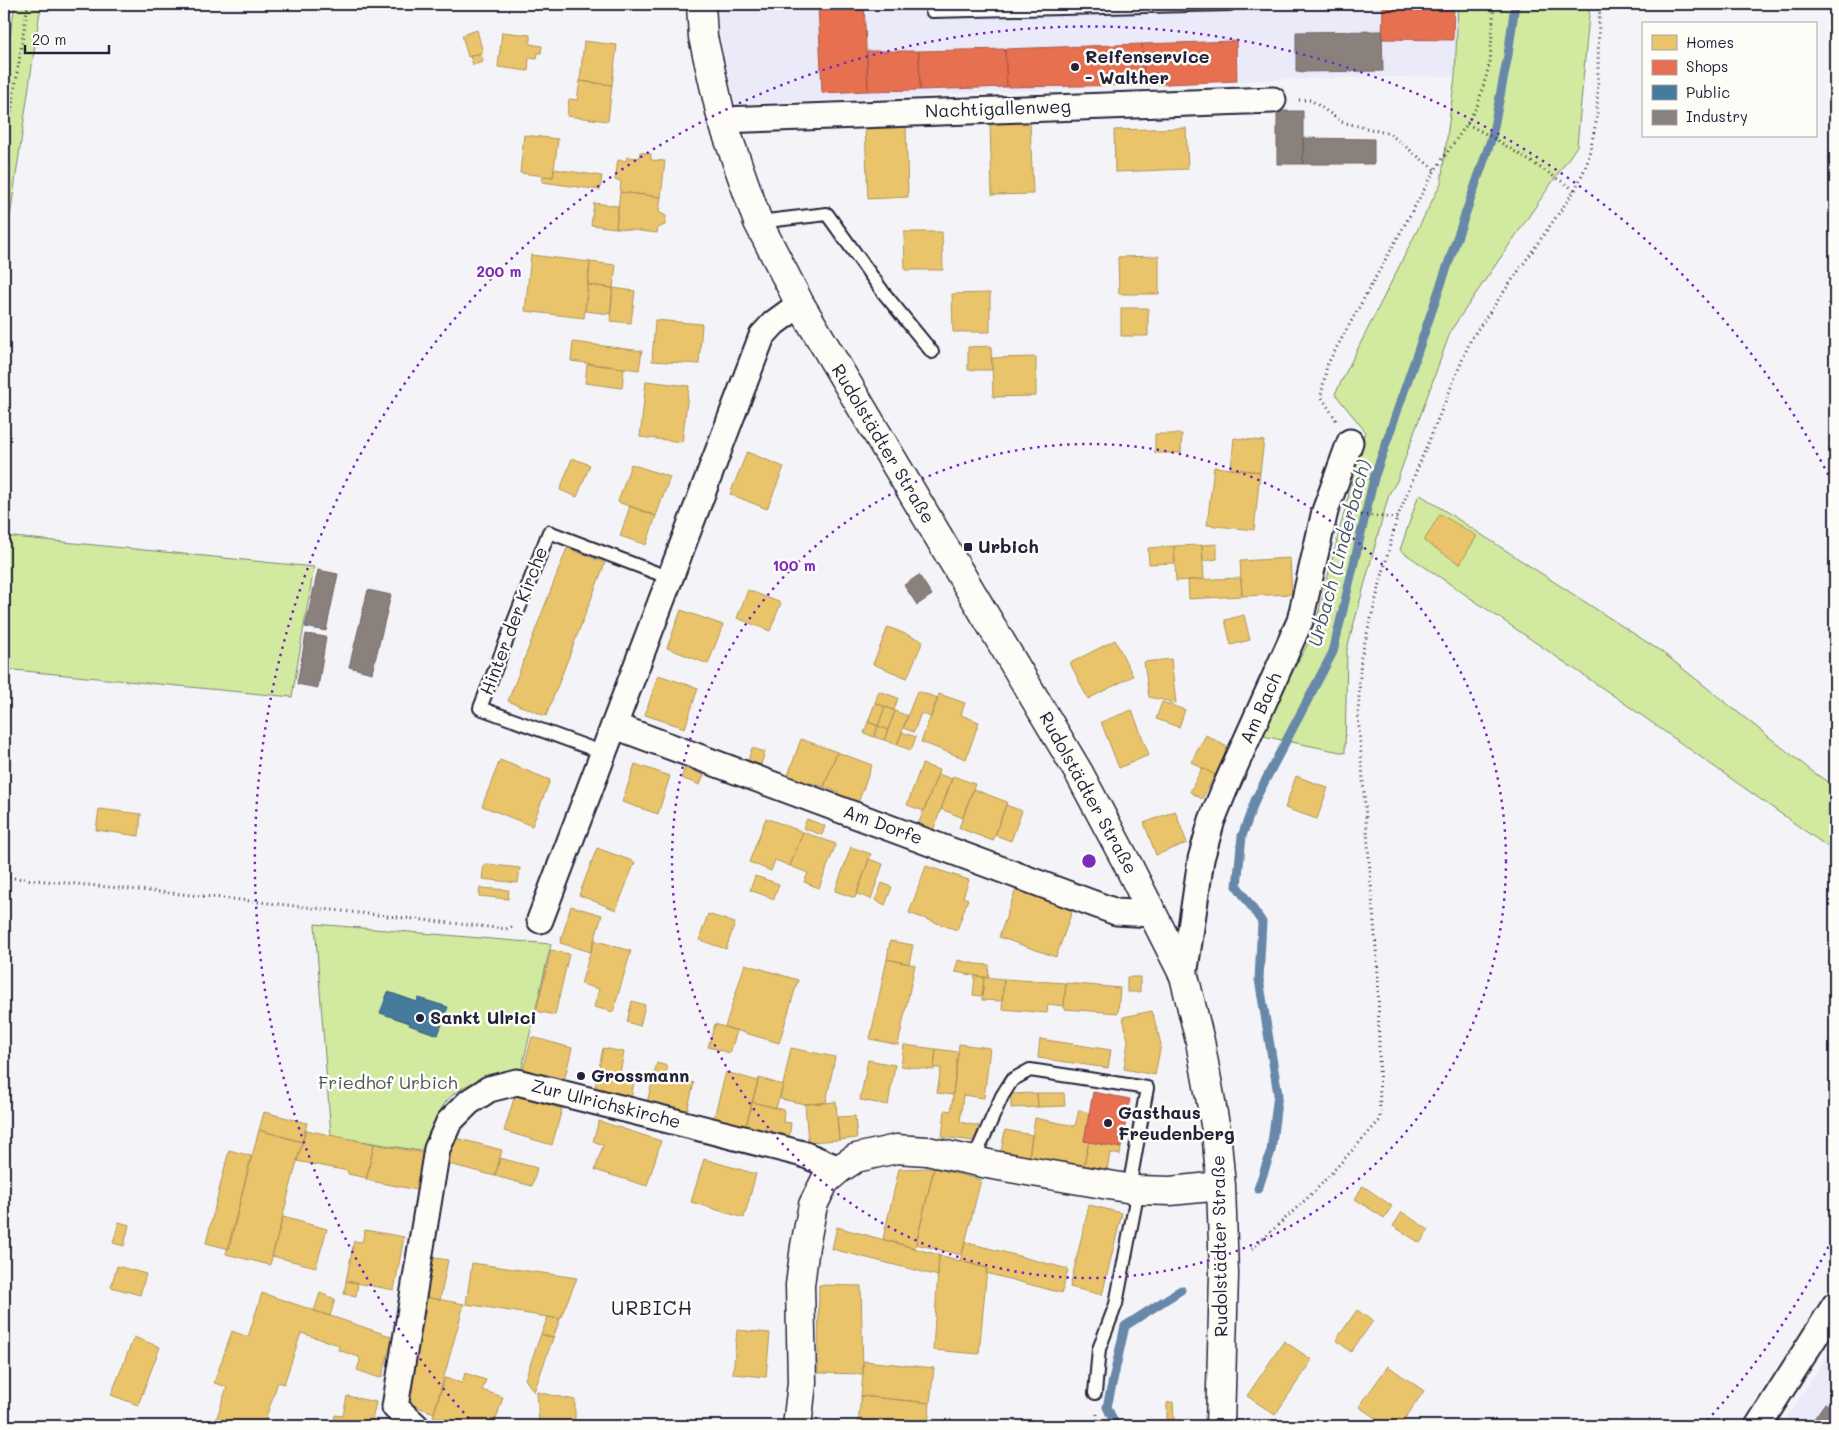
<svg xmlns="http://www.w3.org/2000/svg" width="1839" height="1430" font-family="Mali,sans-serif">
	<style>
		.built { fill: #eaeaf9 }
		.green { fill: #d1ea9f; stroke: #7a866d; fill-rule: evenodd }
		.homes { fill: #e9c46a; stroke: #ad935c }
		.shops { fill: #e76f51; stroke: #ac584a }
		.public { fill: #457b9d; stroke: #3a6080 }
		.industry { fill: #8a817c; stroke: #6b6468 }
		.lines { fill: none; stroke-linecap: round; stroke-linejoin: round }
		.stream { stroke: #6888aa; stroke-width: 9 }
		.service-casing { stroke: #22223b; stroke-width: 16 }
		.minor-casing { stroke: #22223b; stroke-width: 29 }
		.tertiary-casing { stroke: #22223b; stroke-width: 31 }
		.path { stroke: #22223b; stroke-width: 3; stroke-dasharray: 1 4; stroke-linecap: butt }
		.service { stroke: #fdfcf7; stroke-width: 12 }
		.minor { stroke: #fdfcf7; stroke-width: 25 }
		.tertiary { stroke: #fdfcf7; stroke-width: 28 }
		.ring { fill: none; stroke: #7b2cbf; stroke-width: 2.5; stroke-dasharray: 2.5 5 }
		.poi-dot { fill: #22223b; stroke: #fdfcf7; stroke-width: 2 }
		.labels { text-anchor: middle; stroke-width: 5; stroke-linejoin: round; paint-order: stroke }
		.poi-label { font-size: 18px; font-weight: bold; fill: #22223b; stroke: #fdfcf7; text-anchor: start }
		.street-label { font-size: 18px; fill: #22223b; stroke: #fdfcf7 }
		.park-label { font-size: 18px; fill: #4e5454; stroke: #fdfcf7 }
		.water-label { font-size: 19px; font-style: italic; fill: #455572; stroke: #fdfcf7 }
		.quarter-label { font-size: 20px; letter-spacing: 1px; fill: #22223b; stroke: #fdfcf7 }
		.centre { fill: #7b2cbf; stroke: #fdfcf7; stroke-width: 2.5 }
		.ring-label { font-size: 15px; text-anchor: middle; font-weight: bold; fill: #7b2cbf; stroke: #fdfcf7; stroke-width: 5; stroke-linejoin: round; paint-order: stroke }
	</style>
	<rect width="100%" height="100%" fill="#f4f4f8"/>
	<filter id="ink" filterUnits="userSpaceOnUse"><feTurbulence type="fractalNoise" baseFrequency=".02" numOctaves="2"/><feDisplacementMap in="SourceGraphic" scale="10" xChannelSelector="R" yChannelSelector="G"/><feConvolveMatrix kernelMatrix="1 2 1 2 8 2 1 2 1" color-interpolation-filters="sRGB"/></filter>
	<g filter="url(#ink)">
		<path class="built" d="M 717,4 L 1458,4 L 1455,76 L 1288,79 L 736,104 L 721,44 Z
			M 1835,1344 L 1835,1426 L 1781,1426 Z"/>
		<path class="green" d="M 15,4 L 41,4 L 4,258 L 4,71 Z
			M 1458,4 L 1590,4 L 1577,146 L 1451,330 L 1397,481 L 1389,494 L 1347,649 L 1345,753 L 1258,735 L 1313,634 L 1365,431 L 1335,394 L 1441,183 L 1455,76 Z
			M 1419,494 L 1662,652 L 1813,772 L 1835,787 L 1835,852 L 1617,698 L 1400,550 Z
			M 4,536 L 314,567 L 292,697 L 4,669 Z
			M 315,924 L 551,944 L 521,1072 C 496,1075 463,1080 446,1102 C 435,1117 429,1135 421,1151 L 331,1136 ZM 388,992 L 417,1002 L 419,998 L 447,1007 L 438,1035 L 409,1025 L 410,1023 L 381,1013 Z"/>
		<path class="homes" d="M 477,30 L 483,53 L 468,57 L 462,35 Z
			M 502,32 L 530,35 L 530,44 L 542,46 L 541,53 L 538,53 L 537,59 L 529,58 L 528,71 L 498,67 Z
			M 584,41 L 617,45 L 612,85 L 580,81 Z
			M 481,53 L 483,62 L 473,65 L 470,56 Z
			M 580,81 L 612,85 L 608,121 L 567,116 L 569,99 L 577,100 Z
			M 1030,121 L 1033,194 L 992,195 L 990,123 Z
			M 906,125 L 908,197 L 868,199 L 865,127 Z
			M 1186,128 L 1188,169 L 1115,172 L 1114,130 Z
			M 524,135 L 558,139 L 553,177 L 520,173 Z
			M 640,152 L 651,154 L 651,160 L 665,161 L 661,197 L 620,192 L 621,181 L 615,180 L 618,160 L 626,161 L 627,157 L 639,158 Z
			M 554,169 L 602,176 L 600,190 L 542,182 L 543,176 L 553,177 Z
			M 620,192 L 661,197 L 659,212 L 666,216 L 665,225 L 658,228 L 657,233 L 616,228 Z
			M 594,203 L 618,206 L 616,228 L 591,225 Z
			M 904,232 L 942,232 L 943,270 L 905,270 Z
			M 531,255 L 590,262 L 584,318 L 525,311 Z
			M 1159,256 L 1159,294 L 1119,294 L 1118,257 Z
			M 590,262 L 616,265 L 613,288 L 588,285 Z
			M 588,285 L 613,288 L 610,314 L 585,311 Z
			M 613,288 L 635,291 L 631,323 L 610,321 Z
			M 990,293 L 990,332 L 953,332 L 952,294 Z
			M 1121,308 L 1148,308 L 1148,336 L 1121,336 Z
			M 655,320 L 702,324 L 699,364 L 652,361 Z
			M 573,342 L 642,351 L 639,370 L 571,361 Z
			M 991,346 L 992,370 L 968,370 L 968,347 Z
			M 1036,357 L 1036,396 L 993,397 L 992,358 Z
			M 587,364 L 624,368 L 622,388 L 585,383 Z
			M 646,381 L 689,386 L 682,442 L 640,437 Z
			M 1155,434 L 1182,434 L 1181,453 L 1155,453 Z
			M 1234,438 L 1264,441 L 1260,472 L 1231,469 Z
			M 747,452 L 784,467 L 767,509 L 730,494 Z
			M 572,458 L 590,465 L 577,497 L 560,490 Z
			M 631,464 L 670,477 L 656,516 L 618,502 Z
			M 1214,467 L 1260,472 L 1254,530 L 1207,525 Z
			M 630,506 L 656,516 L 646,545 L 620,536 Z
			M 1440,514 L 1477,536 L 1460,564 L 1424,541 Z
			M 1217,544 L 1217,559 L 1203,561 L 1202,545 Z
			M 1202,545 L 1204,579 L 1176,581 L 1174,546 Z
			M 1174,546 L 1175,563 L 1149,564 L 1148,548 Z
			M 567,548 L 605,563 L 546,716 L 508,701 Z
			M 1290,558 L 1292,594 L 1242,596 L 1240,561 Z
			M 1241,578 L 1242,596 L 1189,599 L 1188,580 Z
			M 748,590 L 781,603 L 770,631 L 737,618 Z
			M 681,610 L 723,625 L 708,664 L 667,648 Z
			M 1244,615 L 1250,640 L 1231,645 L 1225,620 Z
			M 888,627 L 923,641 L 907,678 L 873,664 Z
			M 1115,640 L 1133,676 L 1088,699 L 1070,663 Z
			M 1171,659 L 1176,703 L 1149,697 L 1144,662 Z
			M 658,675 L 698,688 L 685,728 L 645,715 Z
			M 879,691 L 898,698 L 894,710 L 875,703 Z
			M 917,691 L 938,698 L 931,717 L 921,713 L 914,732 L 903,728 Z
			M 939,694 L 965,703 L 961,715 L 979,722 L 966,759 L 921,742 Z
			M 1162,702 L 1185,710 L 1179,727 L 1156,719 Z
			M 875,703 L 885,707 L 878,726 L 868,722 Z
			M 885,707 L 895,711 L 888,730 L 878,726 Z
			M 1132,710 L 1149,755 L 1119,768 L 1101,722 Z
			M 895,711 L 908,716 L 897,745 L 884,740 Z
			M 868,722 L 878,726 L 874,737 L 864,733 Z
			M 878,726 L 888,730 L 884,740 L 874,737 Z
			M 902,732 L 916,737 L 911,750 L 897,745 Z
			M 1206,735 L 1229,748 L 1215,775 L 1191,762 Z
			M 801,739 L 837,752 L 824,787 L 811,783 L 807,792 L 785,784 Z
			M 752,748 L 765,752 L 759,770 L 746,767 Z
			M 837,752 L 872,765 L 855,811 L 834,803 L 838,792 L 824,787 Z
			M 500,760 L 550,780 L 532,826 L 482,806 Z
			M 635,764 L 670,776 L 658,814 L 622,802 Z
			M 922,764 L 939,770 L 924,811 L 907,805 Z
			M 685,768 L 704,775 L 700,785 L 681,778 Z
			M 1202,768 L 1215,775 L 1202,799 L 1190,792 Z
			M 938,774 L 952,779 L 931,836 L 916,830 Z
			M 953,776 L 975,784 L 963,818 L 941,809 Z
			M 1296,776 L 1328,788 L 1317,819 L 1285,808 Z
			M 973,789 L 1007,802 L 993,841 L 959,828 Z
			M 1006,805 L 1022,811 L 1011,841 L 995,835 Z
			M 99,809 L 141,814 L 139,836 L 96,830 Z
			M 1175,811 L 1187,843 L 1156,855 L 1144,823 Z
			M 766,818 L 803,832 L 790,866 L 775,860 L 771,871 L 749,862 Z
			M 807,819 L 825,826 L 822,835 L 803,828 Z
			M 803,832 L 836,844 L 819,888 L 804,882 L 808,873 L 790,866 Z
			M 851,847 L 871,854 L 855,898 L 835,891 Z
			M 597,848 L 635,862 L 616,910 L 579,895 Z
			M 869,859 L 883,864 L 871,899 L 857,894 Z
			M 484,864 L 520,868 L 518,883 L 482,879 Z
			M 926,866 L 969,880 L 963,897 L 968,899 L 957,930 L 909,913 Z
			M 755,876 L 779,884 L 774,899 L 750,890 Z
			M 882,883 L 892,887 L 885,905 L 875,900 Z
			M 480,888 L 509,890 L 508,899 L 479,896 Z
			M 1016,889 L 1073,909 L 1056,957 L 999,937 Z
			M 571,906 L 602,915 L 591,952 L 560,943 Z
			M 708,914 L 735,923 L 726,949 L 699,940 Z
			M 594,940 L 631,951 L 613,1012 L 594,1007 L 599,989 L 581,984 Z
			M 890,941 L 913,945 L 909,964 L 887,959 Z
			M 551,950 L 569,954 L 555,1015 L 536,1011 Z
			M 887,959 L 915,965 L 898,1045 L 870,1039 Z
			M 958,960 L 976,964 L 989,965 L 988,978 L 955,972 Z
			M 745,964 L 798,980 L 779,1043 L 725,1027 Z
			M 975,976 L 984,977 L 982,996 L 973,995 Z
			M 984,977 L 1004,979 L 1002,1001 L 982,1000 Z
			M 1127,977 L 1140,977 L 1140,992 L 1127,992 Z
			M 1004,979 L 1066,983 L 1064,1006 L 1048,1004 L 1047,1013 L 1002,1009 Z
			M 1066,983 L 1120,988 L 1118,1013 L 1064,1009 Z
			M 632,1001 L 645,1005 L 640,1026 L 627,1022 Z
			M 1152,1011 L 1161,1044 L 1155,1075 L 1124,1069 L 1128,1041 L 1123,1017 Z
			M 715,1024 L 737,1031 L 730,1053 L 708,1047 Z
			M 532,1037 L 572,1048 L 564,1081 L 523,1070 Z
			M 1040,1039 L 1111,1050 L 1108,1068 L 1038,1058 Z
			M 959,1044 L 990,1048 L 984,1098 L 963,1095 L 960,1122 L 979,1126 L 974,1141 L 942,1137 L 945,1110 L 951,1111 Z
			M 904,1045 L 936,1049 L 934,1070 L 901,1066 Z
			M 603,1048 L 624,1052 L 619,1079 L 634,1082 L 631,1099 L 594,1092 Z
			M 791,1048 L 835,1057 L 826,1103 L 805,1104 L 780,1099 Z
			M 936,1049 L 958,1052 L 953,1095 L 937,1093 L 941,1068 L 934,1068 Z
			M 868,1060 L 895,1065 L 888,1105 L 860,1100 Z
			M 657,1063 L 668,1066 L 665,1076 L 694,1083 L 686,1116 L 646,1106 Z
			M 726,1072 L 758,1081 L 745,1130 L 713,1121 Z
			M 759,1078 L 783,1085 L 776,1108 L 752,1102 Z
			M 1037,1093 L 1038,1107 L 1011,1108 L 1011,1094 Z
			M 1037,1093 L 1064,1093 L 1065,1106 L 1038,1107 Z
			M 515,1095 L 562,1109 L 552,1145 L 504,1131 Z
			M 752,1102 L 784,1110 L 783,1122 L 791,1123 L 789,1139 L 745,1130 Z
			M 836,1102 L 839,1140 L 808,1142 L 805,1104 Z
			M 1079,1110 L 1089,1113 L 1084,1141 L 1089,1141 L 1084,1165 L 1029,1157 L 1035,1118 L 1075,1126 Z
			M 264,1112 L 307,1123 L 302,1142 L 259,1130 Z
			M 855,1116 L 857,1138 L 839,1140 L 837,1117 Z
			M 599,1121 L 661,1141 L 647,1186 L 595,1170 L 603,1145 L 593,1141 Z
			M 259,1130 L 302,1142 L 270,1265 L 226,1254 Z
			M 306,1130 L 374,1144 L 367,1178 L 348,1174 L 348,1171 L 297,1161 Z
			M 1005,1130 L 1032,1135 L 1029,1157 L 1001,1152 Z
			M 452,1137 L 502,1150 L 495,1176 L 445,1163 Z
			M 1089,1141 L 1121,1148 L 1120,1155 L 1110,1153 L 1107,1170 L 1084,1165 Z
			M 374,1144 L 424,1153 L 417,1190 L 366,1180 Z
			M 229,1150 L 251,1156 L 229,1249 L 206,1243 Z
			M 500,1158 L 537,1168 L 532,1186 L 495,1176 Z
			M 704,1159 L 756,1174 L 744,1218 L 691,1202 Z
			M 934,1168 L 981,1180 L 962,1255 L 916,1244 Z
			M 934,1168 L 915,1248 L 883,1239 L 899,1169 Z
			M 1363,1186 L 1392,1206 L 1384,1218 L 1355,1199 Z
			M 1089,1205 L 1122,1213 L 1102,1295 L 1070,1287 Z
			M 1402,1212 L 1429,1230 L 1420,1243 L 1393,1226 Z
			M 283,1217 L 327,1229 L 316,1267 L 272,1256 Z
			M 119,1222 L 129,1225 L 124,1246 L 113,1243 Z
			M 837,1227 L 939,1255 L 938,1276 L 832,1249 Z
			M 365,1230 L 404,1237 L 394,1290 L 346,1281 L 354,1241 L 362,1242 Z
			M 965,1242 L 1068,1269 L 1062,1293 L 986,1273 L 987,1268 L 960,1261 Z
			M 939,1255 L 987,1268 L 979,1354 L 933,1350 Z
			M 428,1257 L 448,1260 L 440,1300 L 421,1296 Z
			M 472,1263 L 577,1278 L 560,1319 L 466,1304 Z
			M 117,1266 L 146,1274 L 140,1295 L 111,1287 Z
			M 346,1281 L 358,1283 L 356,1296 L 344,1294 Z
			M 819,1285 L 861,1286 L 863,1374 L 818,1373 Z
			M 262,1293 L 390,1336 L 392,1340 L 382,1377 L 380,1378 L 357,1370 L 360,1361 L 359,1357 L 338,1350 L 339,1345 L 301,1333 L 284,1384 L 278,1382 L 263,1426 L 214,1426 L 227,1387 L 214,1383 L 232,1331 L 248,1337 Z
			M 320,1293 L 335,1299 L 330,1316 L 314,1311 Z
			M 421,1296 L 464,1304 L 434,1413 L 404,1402 Z
			M 1357,1310 L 1373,1321 L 1351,1352 L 1336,1340 Z
			M 548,1317 L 560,1319 L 553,1338 L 541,1334 Z
			M 737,1330 L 770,1333 L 766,1377 L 733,1374 Z
			M 541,1334 L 553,1338 L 534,1392 L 525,1379 Z
			M 134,1337 L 160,1347 L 138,1405 L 111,1395 Z
			M 1284,1341 L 1312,1360 L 1275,1415 L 1247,1396 Z
			M 864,1361 L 934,1368 L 930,1403 L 861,1396 Z
			M 1388,1366 L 1424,1391 L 1400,1426 L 1387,1426 L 1359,1407 Z
			M 465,1373 L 486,1380 L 482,1390 L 503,1397 L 494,1426 L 467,1426 L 433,1416 L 445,1378 L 462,1383 Z
			M 537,1392 L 575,1400 L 575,1426 L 539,1426 Z
			M 347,1396 L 376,1402 L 371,1426 L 333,1426 L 335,1415 L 343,1416 Z
			M 861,1396 L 930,1403 L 928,1426 L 880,1426 L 858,1424 Z
			M 1173,1402 L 1174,1420 L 1167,1420 L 1167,1403 Z"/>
		<path class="shops" d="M 818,4 L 864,4 L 868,91 L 822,93 Z
			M 1383,4 L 1454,4 L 1453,40 L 1382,39 Z
			M 1236,41 L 1237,81 L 1145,85 L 1142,44 Z
			M 1142,44 L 1145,85 L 1007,87 L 1005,49 Z
			M 1005,49 L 1007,87 L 920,90 L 919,51 Z
			M 867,51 L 919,51 L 920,90 L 868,91 Z
			M 1093,1092 L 1130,1099 L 1121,1148 L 1084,1141 Z"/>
		<path class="public" d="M 388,992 L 417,1002 L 418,998 L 448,1007 L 438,1035 L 409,1025 L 410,1023 L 380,1013 Z"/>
		<path class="industry" d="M 1382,31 L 1383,71 L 1296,72 L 1296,32 Z
			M 1277,111 L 1303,111 L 1303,164 L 1277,164 Z
			M 1303,138 L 1374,139 L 1374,164 L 1303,164 Z
			M 318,570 L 338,574 L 326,631 L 305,627 Z
			M 919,575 L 932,595 L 917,605 L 904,585 Z
			M 368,590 L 391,595 L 372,673 L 349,667 Z
			M 306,634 L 326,637 L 318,688 L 297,684 Z
			M 1825,1403 L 1835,1410 L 1835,1426 L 1809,1426 Z"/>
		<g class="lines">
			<path class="stream" d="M 1258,1189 L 1271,1151 L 1278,1094 L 1259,979 L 1262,922 L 1237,886 L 1242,836 L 1256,798 L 1333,652 L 1374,478 L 1492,137 L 1508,55 L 1515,4
				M 1116,1426 L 1107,1407 L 1125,1326 L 1181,1290"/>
			<g class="service-casing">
				<path id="service" d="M 932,4 L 932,11 L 1230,4
					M 758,222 L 827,214 L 883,292 L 932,352
					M 604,753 L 480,708 L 549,532 L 670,578
					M 973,1161 L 1002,1096 L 1012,1080 L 1030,1070 L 1147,1088 L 1129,1188
					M 1095,1393 L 1099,1349 L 1116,1304 L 1138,1190"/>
			</g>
			<g class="minor-casing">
				<path id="minor" d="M 722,120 L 1273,100
					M 615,726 L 1116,912 L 1153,914
					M 540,920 L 762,336 L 774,323 L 800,304
					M 1184,976 L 1201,859 L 1212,820 L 1225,788 L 1300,621 L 1325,511 L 1350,442
					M 416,1426 L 395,1407 L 437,1149 L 449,1122 L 469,1102 L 489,1089 L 517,1082 L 803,1154 L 839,1169
					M 1758,1426 L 1835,1305"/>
			</g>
			<g class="tertiary-casing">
				<path id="tertiary" d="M 701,4 L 703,37 L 722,120 L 758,222 L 800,304 L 1079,773 L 1127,863 L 1184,976 L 1200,1041 L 1216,1130 L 1221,1186 L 1224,1274 L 1220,1426
					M 797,1426 L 802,1383 L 800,1285 L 805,1246 L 813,1205 L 825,1181 L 839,1169 L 856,1158 L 896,1149 L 927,1151 L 993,1165 L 1138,1190 L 1170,1191 L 1221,1186"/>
			</g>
			<path class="path" d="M 1299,100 L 1311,100 L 1342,122 L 1390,134 L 1435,170
				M 1467,124 L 1492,137 L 1575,190
				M 4,157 L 28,4
				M 1336,420 L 1321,396 L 1327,365 L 1435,170 L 1467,124 L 1478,104 L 1490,63 L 1494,4
				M 1351,514 L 1397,518
				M 4,877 L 223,898 L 506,929 L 515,926
				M 1252,1249 L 1314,1192 L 1380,1120 L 1378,974 L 1358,715 L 1361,657 L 1397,518 L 1471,339 L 1575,190 L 1587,164 L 1597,118 L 1599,17 L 1601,4
				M 1097,1414 L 1098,1426"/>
			<use href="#service" class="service"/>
			<use href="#minor" class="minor"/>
			<use href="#tertiary" class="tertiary"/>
		</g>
	</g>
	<g class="ring">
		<circle cx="1089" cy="861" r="417"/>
		<path d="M1832 1240A834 834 0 0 1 1704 1424M474 1424A834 834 0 1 1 1832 482"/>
	</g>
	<g class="poi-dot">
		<circle cx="1075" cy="67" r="5"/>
		<rect x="963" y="542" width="10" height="10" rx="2.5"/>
		<circle cx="420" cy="1018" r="5"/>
		<circle cx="581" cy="1076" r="5"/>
		<circle cx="1108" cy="1123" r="5"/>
	</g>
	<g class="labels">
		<g class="poi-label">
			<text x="1085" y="63">Reifenservice<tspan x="1085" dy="21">- Walther</tspan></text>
			<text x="978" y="553">Urbich</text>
			<text x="430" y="1024">Sankt Ulrici</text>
			<text x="591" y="1082">Grossmann</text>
			<text x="1118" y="1119">Gasthaus<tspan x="1118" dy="21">Freudenberg</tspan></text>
		</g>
		<g class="street-label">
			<text transform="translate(998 109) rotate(-2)" y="6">Nachtigallenweg</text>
			<text transform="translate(883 444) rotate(59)" y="6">Rudolstädter Straße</text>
			<text transform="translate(514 621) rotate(-69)" y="6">Hinter der Kirche</text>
			<text transform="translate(1261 708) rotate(-66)" y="6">Am Bach</text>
			<text transform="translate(1088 793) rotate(61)" y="6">Rudolstädter Straße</text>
			<text transform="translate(883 825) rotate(20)" y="6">Am Dorfe</text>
			<text transform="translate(606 1104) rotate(14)" y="6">Zur Ulrichskirche</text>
			<text transform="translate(1220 1246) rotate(-91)" y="6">Rudolstädter Straße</text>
		</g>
		<g class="park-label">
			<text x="388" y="1089">Friedhof Urbich</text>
		</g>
		<g class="water-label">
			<text transform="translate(1339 553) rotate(-75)" y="7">Urbach (Linderbach)</text>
		</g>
		<g class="quarter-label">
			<text x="652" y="1315">URBICH</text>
		</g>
	</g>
	<circle cx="1089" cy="861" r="8" class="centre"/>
	<g class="ring-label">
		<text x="499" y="277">200 m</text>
		<text x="794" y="571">100 m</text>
	</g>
	<rect width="1839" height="1430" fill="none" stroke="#fdfcf7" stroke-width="20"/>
	<rect x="10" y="10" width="1819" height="1410" fill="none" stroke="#22223b" stroke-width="2" filter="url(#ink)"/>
	<rect x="1642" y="22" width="175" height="115" fill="#fdfcf7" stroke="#a5a5ac"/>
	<rect x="1652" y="35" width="25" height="15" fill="#e9c46a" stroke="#a5a5ac"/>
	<text x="1686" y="48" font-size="15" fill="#22223b">Homes</text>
	<rect x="1652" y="60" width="25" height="15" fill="#e76f51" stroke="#a5a5ac"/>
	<text x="1686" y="72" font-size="15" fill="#22223b">Shops</text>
	<rect x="1652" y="85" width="25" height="15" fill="#457b9d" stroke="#a5a5ac"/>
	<text x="1686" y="98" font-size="15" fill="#22223b">Public</text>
	<rect x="1652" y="110" width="25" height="15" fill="#8a817c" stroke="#a5a5ac"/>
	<text x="1686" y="122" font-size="15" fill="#22223b">Industry</text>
	<path d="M25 45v8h84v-8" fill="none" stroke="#22223b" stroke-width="2.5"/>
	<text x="32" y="45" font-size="15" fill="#22223b" stroke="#fdfcf7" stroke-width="4" paint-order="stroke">20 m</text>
</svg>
